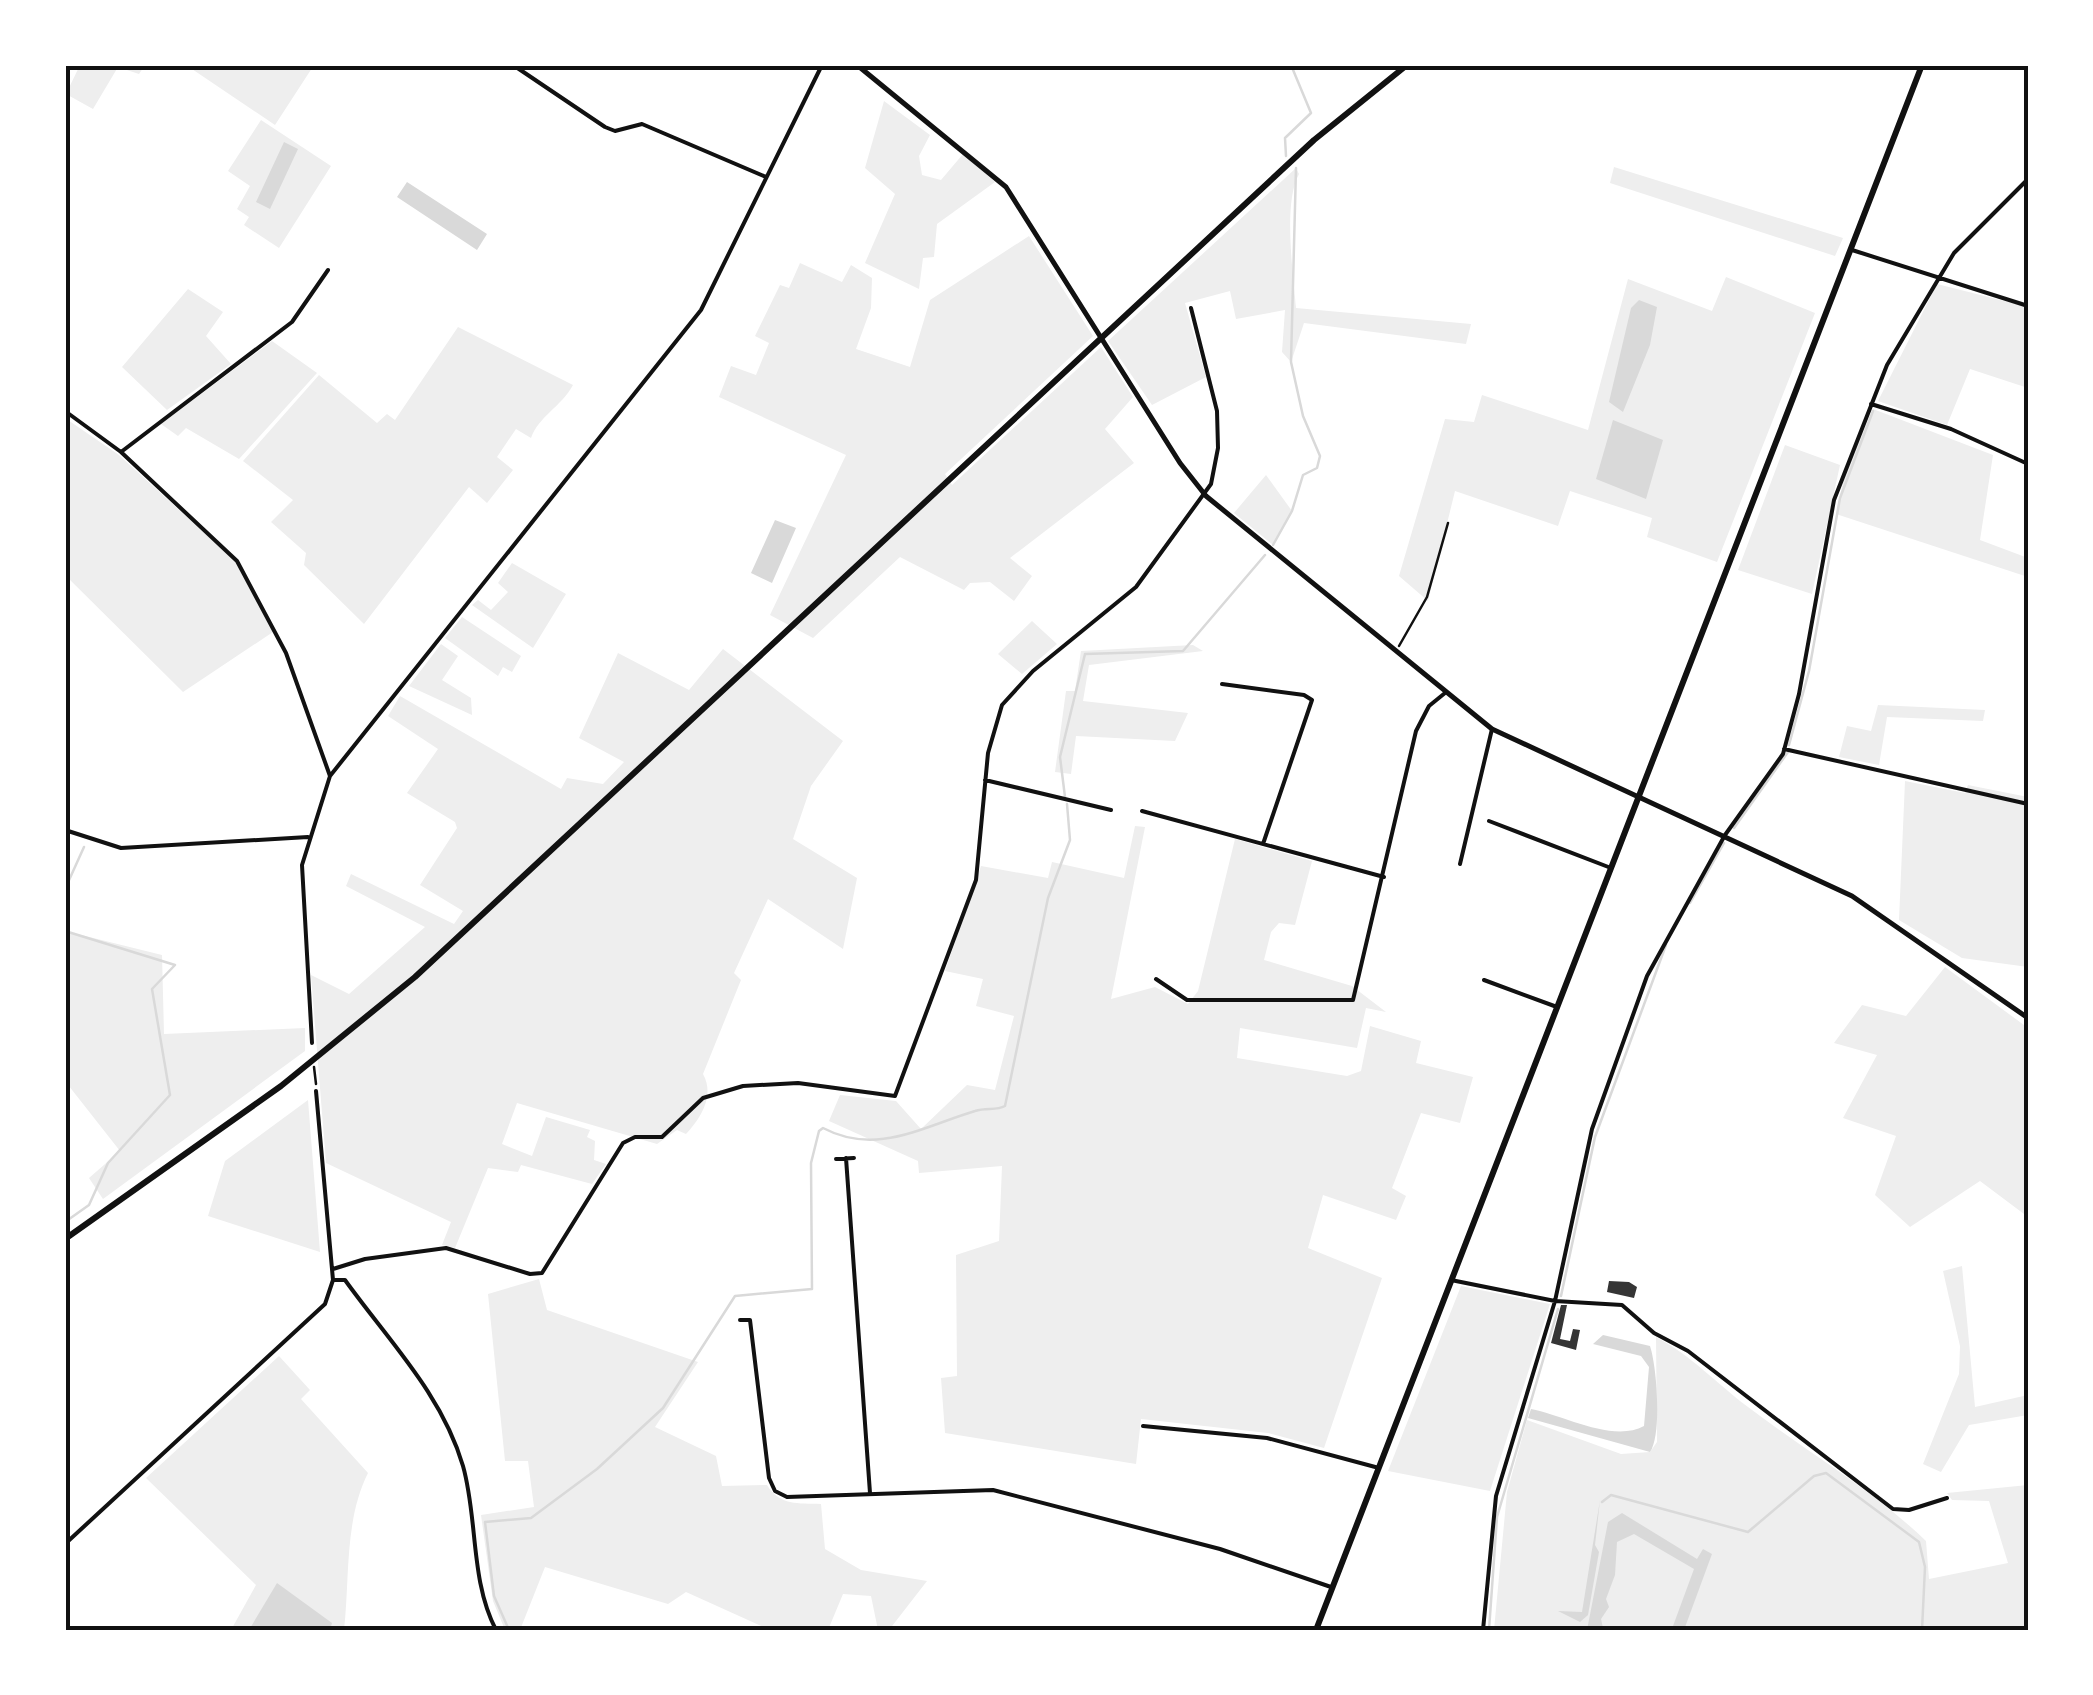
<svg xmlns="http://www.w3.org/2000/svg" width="2093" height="1695" font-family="Commissioner,sans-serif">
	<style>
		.green { fill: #eee }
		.water { fill: #d9d9d9 }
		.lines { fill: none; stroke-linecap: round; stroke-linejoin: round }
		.stream { stroke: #d9d9d9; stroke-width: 2.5 }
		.building { fill: #353535 }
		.path { stroke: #111; stroke-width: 2.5 }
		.minor { stroke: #111; stroke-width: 4 }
		.tertiary { stroke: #111; stroke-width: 5 }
		.secondary { stroke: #111; stroke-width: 6 }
		.primary { stroke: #111; stroke-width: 6 }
		.neatline { fill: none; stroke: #111; stroke-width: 4 }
	</style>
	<rect width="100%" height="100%" fill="#fff"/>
	<path class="green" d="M 80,65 L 145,65 L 139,74 L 118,67 L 93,109 L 66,94 Z
		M 186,65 L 314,65 L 275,125 Z
		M 884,101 L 930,135 L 919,156 L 922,175 L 941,180 L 963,154 L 995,182 L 937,224 L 934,257 L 923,258 L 919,289 L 865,263 L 895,194 L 865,168 Z
		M 261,120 L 331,166 L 279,248 L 244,225 L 249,217 L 237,209 L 250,186 L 228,171 Z
		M 1614,167 L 1843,238 L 1835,256 L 1610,183 Z
		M 1296,168 L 1299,174 C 1283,203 1293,272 1296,308 L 1471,324 L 1466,344 L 1304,323 L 1291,362 L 1282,352 L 1285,310 L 1236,319 L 1230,291 L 1185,303 L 1206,377 L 1152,405 L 1108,341 Z
		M 1029,236 L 1093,336 L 945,474 L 952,485 L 1101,347 L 1133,397 L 1105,429 L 1134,463 L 1010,558 L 1032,576 L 1014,601 L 990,582 L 970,583 L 964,590 L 900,557 L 813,638 L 770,615 L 846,455 L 719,397 L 731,366 L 756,375 L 769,343 L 755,336 L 780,285 L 789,288 L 800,263 L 842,282 L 851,265 L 872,278 L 871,308 L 856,349 L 910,367 L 930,300 Z
		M 1726,277 L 1815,313 L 1717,562 L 1647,537 L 1652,518 L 1570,491 L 1558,526 L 1455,491 L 1428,601 L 1399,576 L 1445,419 L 1474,422 L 1482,395 L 1588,430 L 1628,279 L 1712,311 Z
		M 1937,284 L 2028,307 L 2028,388 L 1970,369 L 1947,425 L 1878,401 Z
		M 188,289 L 223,312 L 206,336 L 231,364 L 167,410 L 122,367 Z
		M 458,327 L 573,385 C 561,407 539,416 531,438 L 516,429 L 497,457 L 513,470 L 487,503 L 469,487 L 364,624 L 304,565 L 306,553 L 271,522 L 293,500 L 243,461 L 319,375 L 377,423 L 387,414 L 395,420 Z
		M 272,341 L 317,373 L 239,459 L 186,428 L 178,436 L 161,424 Z
		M 1873,409 L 1993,455 L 1980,540 L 2028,558 L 2028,577 L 1836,514 L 1845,473 Z
		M 65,418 L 119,455 L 235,561 L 273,632 L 183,692 L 65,575 Z
		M 1785,445 L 1840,465 L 1812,594 L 1738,570 Z
		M 1266,475 L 1292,511 L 1273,545 L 1234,513 Z
		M 512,563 L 566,594 L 533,648 L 472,605 L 478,600 L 491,610 L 508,592 L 498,583 Z
		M 462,617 L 521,656 L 512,672 L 503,667 L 498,676 L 445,638 Z
		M 1032,621 L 1057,644 L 1022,674 L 998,654 Z
		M 441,644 L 458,656 L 442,680 L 471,698 L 472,715 L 409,686 Z
		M 1193,645 L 1203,651 L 1089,665 L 1083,701 L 1188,713 L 1175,741 L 1076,736 L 1071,774 L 1055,772 L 1066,691 L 1075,691 L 1081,651 Z
		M 723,649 L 843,741 L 811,786 L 793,839 L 857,878 L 843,949 L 768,899 L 734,973 L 741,980 L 703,1074 C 715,1095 701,1118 686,1134 L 677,1130 L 657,1144 L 517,1103 L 502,1144 L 532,1156 L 546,1117 L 590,1130 L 587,1137 L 595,1141 L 594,1160 L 606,1164 L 592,1184 L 521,1165 L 518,1172 L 488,1168 L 455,1248 L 442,1245 L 451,1222 L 326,1163 L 311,975 L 349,994 L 425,927 L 346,886 L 351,874 L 454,924 L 463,911 L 420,885 L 457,828 L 455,822 L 407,793 L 438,749 L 388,716 L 400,696 L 561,789 L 567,778 L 603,784 L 624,762 L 579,738 L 618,653 L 689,690 Z
		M 1878,705 L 1985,710 L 1983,721 L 1887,717 L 1879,765 L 1839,757 L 1847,726 L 1871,731 Z
		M 1905,781 L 1965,793 L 1968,785 L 2028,797 L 2028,967 L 1962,958 L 1899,920 Z
		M 1135,826 L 1145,827 L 1111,999 L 1155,987 L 1188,1004 L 1198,991 L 1235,839 L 1312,861 L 1295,925 L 1279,923 L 1271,932 L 1264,960 L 1352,986 L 1386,1012 L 1366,1008 L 1357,1048 L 1240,1028 L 1237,1058 L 1347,1076 L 1361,1071 L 1370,1026 L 1421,1041 L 1416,1063 L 1473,1077 L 1460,1123 L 1421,1113 L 1392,1188 L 1406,1196 L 1396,1220 L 1323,1195 L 1308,1248 L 1382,1278 L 1324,1448 L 1268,1433 L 1141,1419 L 1136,1464 L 945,1433 L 941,1378 L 957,1376 L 956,1255 L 999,1241 L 1002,1166 L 919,1173 L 918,1161 L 829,1121 L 840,1095 L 896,1101 L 921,1129 L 967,1085 L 995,1090 L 1014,1016 L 976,1006 L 983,979 L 945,971 L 981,866 L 1048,878 L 1052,862 L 1124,878 Z
		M 65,931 L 162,955 L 164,1034 L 305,1028 L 305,1051 L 103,1199 L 89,1178 L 120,1151 L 65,1081 Z
		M 1945,967 L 2028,1028 L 2028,1217 L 1980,1181 L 1910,1227 L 1875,1195 L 1896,1136 L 1843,1118 L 1877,1055 L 1834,1043 L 1862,1005 L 1906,1016 Z
		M 308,1100 L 320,1252 L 208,1216 L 225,1161 Z
		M 1962,1266 L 1975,1407 L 2028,1395 L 2028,1415 L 1969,1425 L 1941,1472 L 1923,1464 L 1959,1374 L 1960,1346 L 1943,1271 Z
		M 539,1279 L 547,1310 L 698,1362 L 655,1427 L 716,1456 L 722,1486 L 767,1485 C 780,1506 798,1503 821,1504 L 825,1549 L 861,1570 L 927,1581 L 889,1630 L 878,1630 L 871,1596 L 843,1594 L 828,1630 L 770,1630 L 686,1592 L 668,1604 L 545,1567 L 520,1630 L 505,1630 L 493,1601 L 481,1515 L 534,1507 L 528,1461 L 505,1461 L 488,1294 Z
		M 1461,1286 L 1550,1304 L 1490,1491 L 1388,1471 Z
		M 1656,1337 C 1692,1356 1716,1383 1748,1407 C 1807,1452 1872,1489 1926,1541 L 1929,1579 L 2008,1563 L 1989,1501 L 1952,1500 L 1947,1493 L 2028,1485 L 2028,1630 L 1494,1630 L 1507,1492 L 1527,1420 L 1621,1454 L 1650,1452 L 1657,1442 Z
		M 279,1356 L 310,1390 L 301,1399 L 368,1473 C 344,1521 350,1578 344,1630 L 231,1630 L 256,1585 L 146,1478 Z"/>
	<path class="water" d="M 284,142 L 298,149 L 270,209 L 256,202 Z
		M 407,182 L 487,234 L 477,250 L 397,197 Z
		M 1639,300 L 1657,307 L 1650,345 L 1623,412 L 1609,402 L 1631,308 Z
		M 1613,420 L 1663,440 L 1646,499 L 1596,479 Z
		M 775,520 L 796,528 L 772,583 L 751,573 Z
		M 1603,1335 L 1650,1346 C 1657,1367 1662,1435 1650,1452 L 1528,1418 L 1531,1409 C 1563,1415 1613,1443 1644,1426 L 1649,1367 L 1641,1356 L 1593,1344 Z
		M 1600,1500 L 1595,1545 L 1599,1552 L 1588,1615 L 1580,1622 L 1558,1611 L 1582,1612 Z
		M 1622,1513 L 1697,1559 L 1703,1549 L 1712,1554 L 1684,1630 L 1673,1626 L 1694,1569 L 1634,1534 L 1617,1542 L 1615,1575 L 1606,1599 L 1609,1607 L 1601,1619 L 1603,1628 L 1620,1630 L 1587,1630 L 1608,1522 Z
		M 277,1583 L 332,1623 L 330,1630 L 249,1630 Z"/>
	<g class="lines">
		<path class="stream" d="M 1286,156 L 1285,138 L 1311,113 L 1291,65
			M 1273,545 L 1292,511 L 1303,475 L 1317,468 L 1320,456 L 1303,416 L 1291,362 L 1296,168
			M 1789,745 L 1809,671 L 1840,498 L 1873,411
			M 1065,797 L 1060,757 L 1085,654 L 1183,651 L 1265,555
			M 1734,828 L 1788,752
			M 65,889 L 84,847
			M 1690,903 L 1724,843
			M 65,931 L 175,965 L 152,989 L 170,1095 L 108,1163 L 89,1205 L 65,1222
			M 1561,1296 L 1595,1137 L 1666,945
			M 1602,1502 L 1611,1495 L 1748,1532 L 1814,1476 L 1826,1473 L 1919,1542 L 1925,1567 L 1922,1630
			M 509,1630 L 494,1596 L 485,1522 L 531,1518 L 597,1469 L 663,1408 L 735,1296 L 812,1289 L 811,1163 L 819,1131 L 823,1128 C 876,1156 922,1127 975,1111 C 986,1107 996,1111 1005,1106 L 1048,898 L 1070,840 L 1067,804
			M 1489,1630 L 1497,1517 L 1558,1309"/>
	</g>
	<path class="building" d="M 1609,1281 L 1629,1282 L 1637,1287 L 1634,1298 L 1607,1292 Z
		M 1561,1305 L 1567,1305 L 1560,1339 L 1570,1341 L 1573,1329 L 1580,1330 L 1576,1350 L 1551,1343 Z"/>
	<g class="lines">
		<path class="path" d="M 1399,646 L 1427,597 L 1448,523
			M 314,1067 L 316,1084"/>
		<path class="minor" d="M 513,65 L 605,127 L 615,131 L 642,124 L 766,177
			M 1852,250 L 2028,306
			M 1871,404 L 1951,429 L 2028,464
			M 65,411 L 121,452 L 237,561 L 286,653 L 330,776 L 302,865 L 312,1043
			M 121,452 L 292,322 L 328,270
			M 1222,684 L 1304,695 L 1312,700 L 1263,844
			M 1784,749 L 2028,804
			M 330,776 L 701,310 L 822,65
			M 985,780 L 1111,810
			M 1142,811 L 1384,877
			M 1489,821 L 1611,868
			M 65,830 L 121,848 L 308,837
			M 1460,864 L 1492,729
			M 1156,979 L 1187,1000 L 1353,1000 L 1416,731 L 1429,706 L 1445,693
			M 1484,980 L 1557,1007
			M 846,1158 L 870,1493
			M 836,1159 L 854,1158
			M 333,1269 L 365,1259 L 446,1248 L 530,1274 L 542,1273 L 623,1143 L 635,1137 L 662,1137 L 703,1098 L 743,1086 L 798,1083 L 895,1096 L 976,880 L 988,753 L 1002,705 L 1033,671 L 1136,587 L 1211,484 L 1218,448 L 1217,411 L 1191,308
			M 333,1280 L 345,1280 C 388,1340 442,1394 463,1466 C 478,1519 470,1580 496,1630
			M 1451,1280 L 1555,1301 L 1622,1305 L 1654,1333 L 1688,1351 L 1893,1509 L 1909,1510 L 1947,1498
			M 740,1320 L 750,1320 L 769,1478 L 775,1491 L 787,1497 L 993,1490 L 1220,1549 L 1331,1587
			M 1143,1426 L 1267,1438 L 1379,1468
			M 65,1544 L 325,1304 L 333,1280 L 316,1091
			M 1483,1630 L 1496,1496 L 1555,1301 L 1592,1129 L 1647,976 L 1725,835 L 1783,754 L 1799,694 L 1834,500 L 1887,365 L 1954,253 L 2028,179"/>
		<path class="tertiary" d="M 857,65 L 1006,187 L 1180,463 L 1206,496 L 1492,729 L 1852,896 L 2028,1018"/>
		<path class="secondary" d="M 1316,1630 L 1922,65"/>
		<path class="primary" d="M 65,1239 L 281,1086 L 415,977 L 1314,140 L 1407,65"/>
	</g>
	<rect width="2093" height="1695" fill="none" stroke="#ffffff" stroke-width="135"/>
	<rect x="68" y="68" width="1958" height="1560" class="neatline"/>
</svg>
